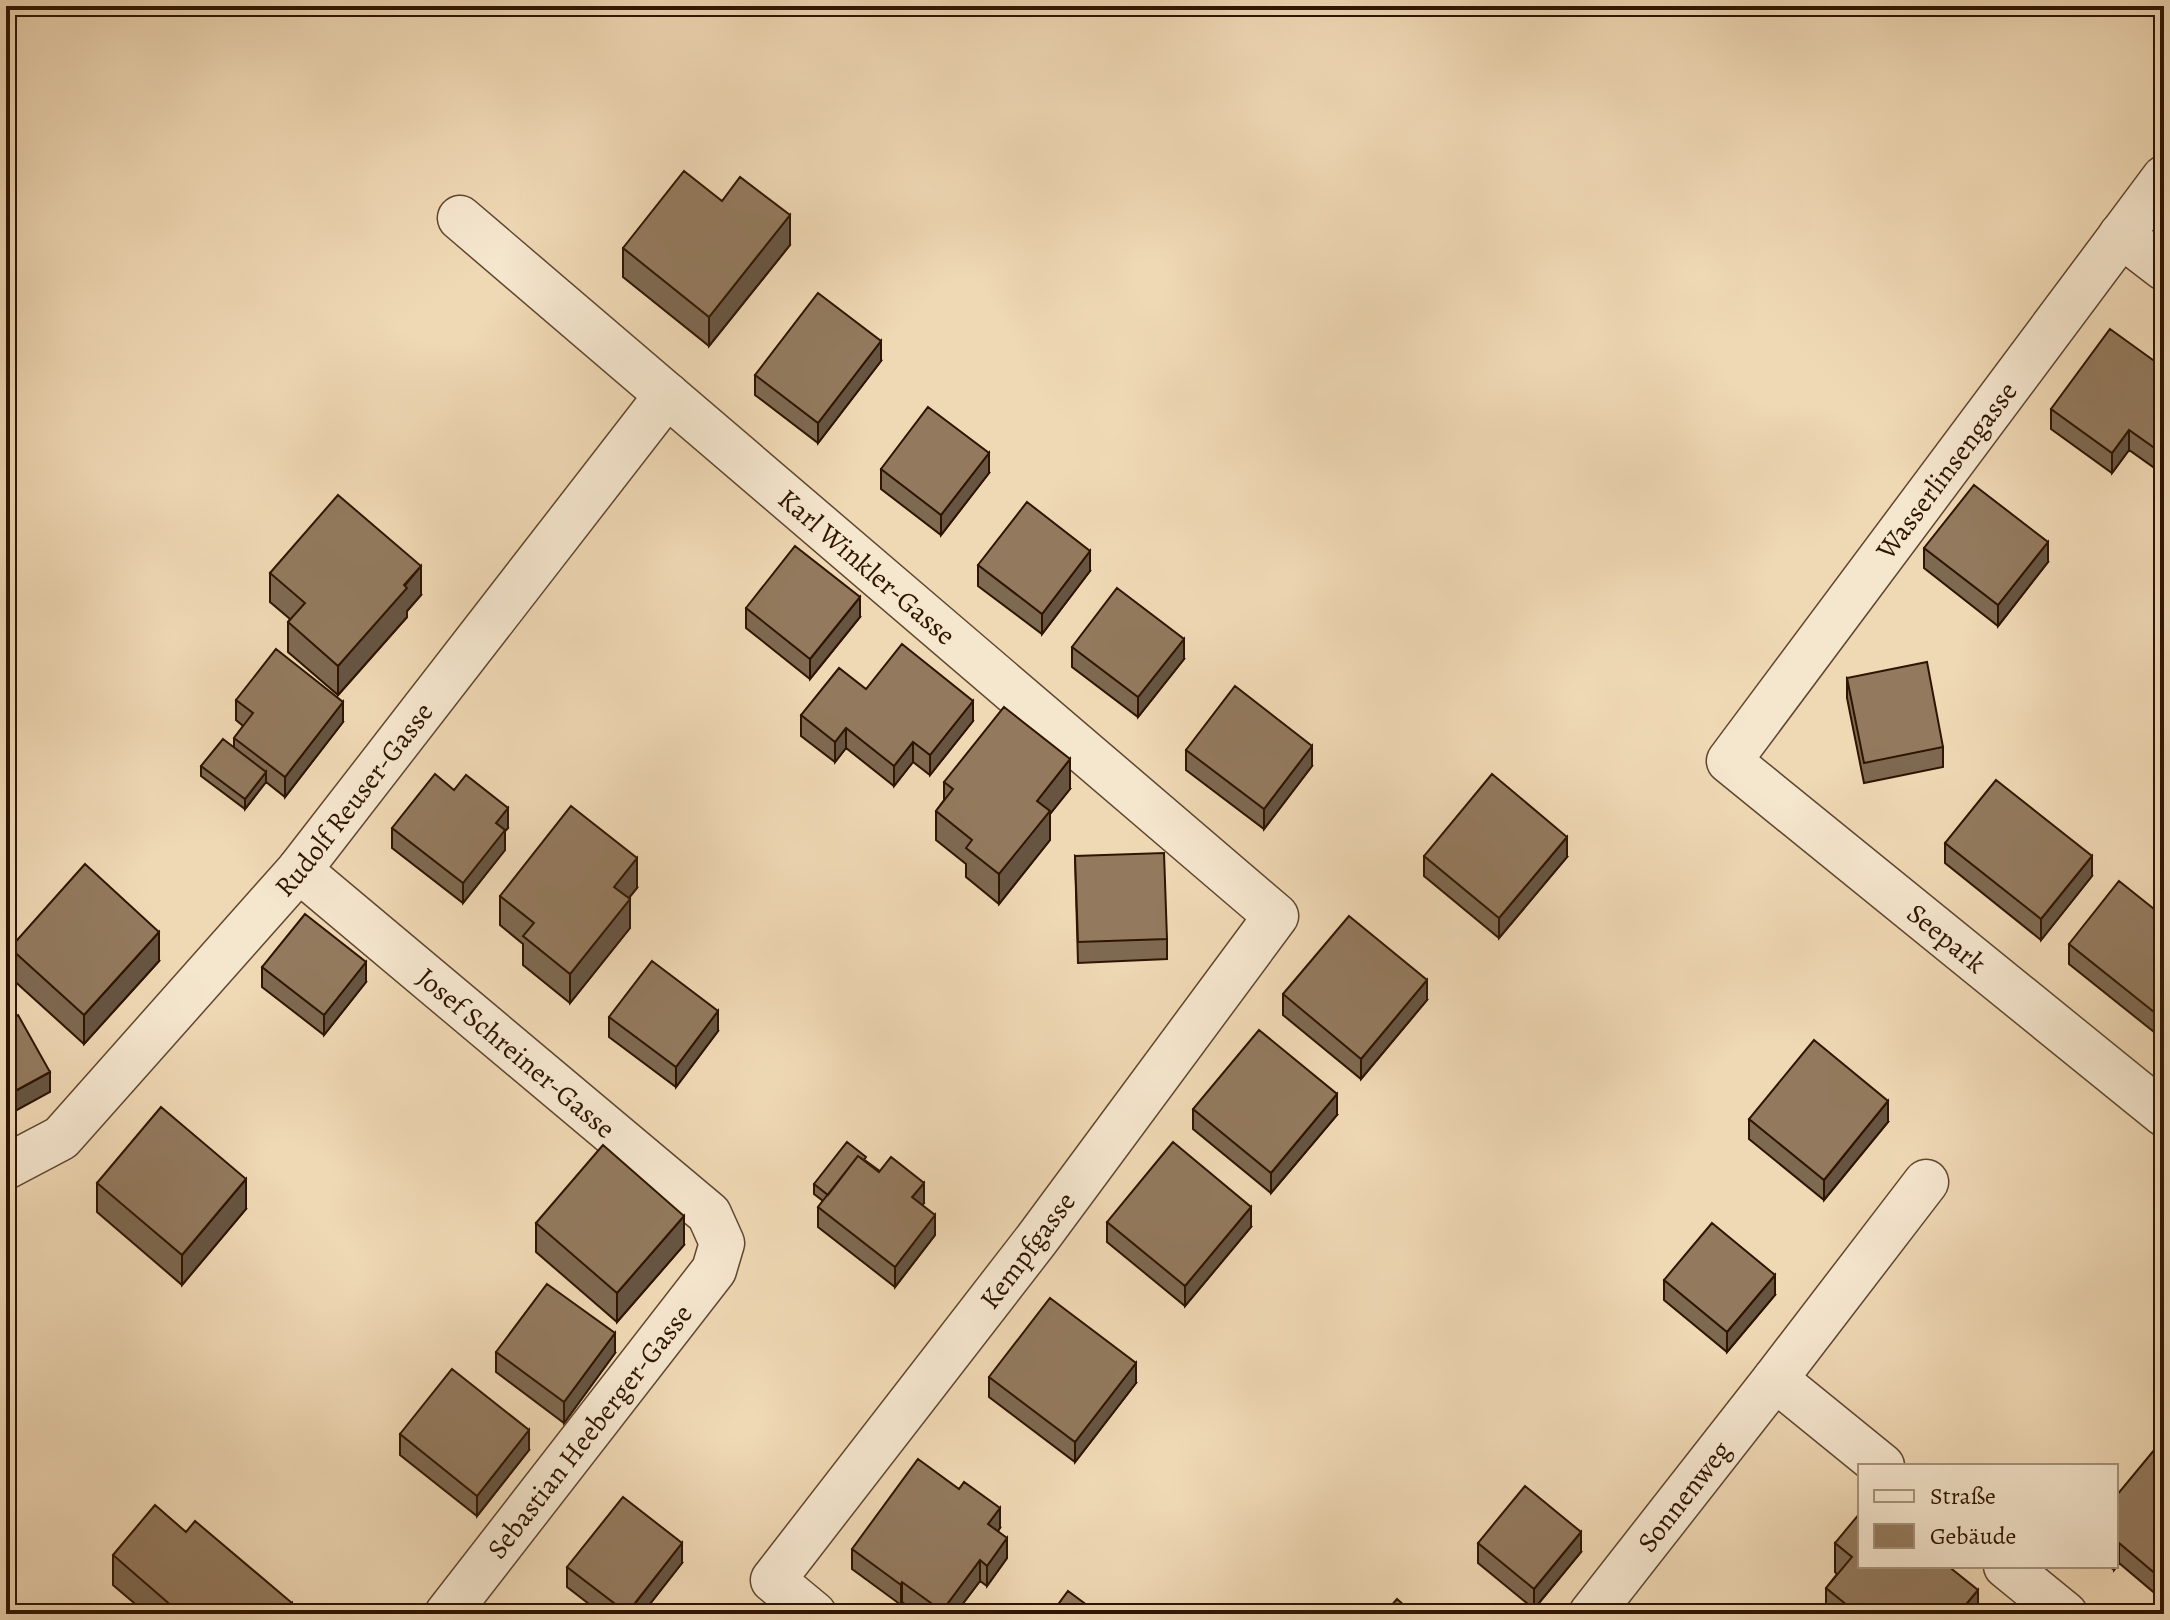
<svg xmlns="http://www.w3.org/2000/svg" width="2170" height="1620" font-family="Alegreya,serif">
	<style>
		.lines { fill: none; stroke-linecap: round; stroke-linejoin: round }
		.minor-casing { stroke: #5f462e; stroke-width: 47 }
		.minor { stroke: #f5e6ce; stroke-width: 44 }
		.wall { fill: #7e6951; stroke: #2f1501; stroke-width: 2 }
		.shaded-wall { fill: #675542; stroke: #2f1501; stroke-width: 2 }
		.building { fill: #937a5e; stroke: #2f1501; stroke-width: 2 }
		.labels { text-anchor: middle; stroke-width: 6; stroke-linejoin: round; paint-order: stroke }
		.street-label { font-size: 28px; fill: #2f1501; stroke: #f5e6ce }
	</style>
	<rect width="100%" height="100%" fill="#efd8b4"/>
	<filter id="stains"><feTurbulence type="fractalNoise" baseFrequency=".0025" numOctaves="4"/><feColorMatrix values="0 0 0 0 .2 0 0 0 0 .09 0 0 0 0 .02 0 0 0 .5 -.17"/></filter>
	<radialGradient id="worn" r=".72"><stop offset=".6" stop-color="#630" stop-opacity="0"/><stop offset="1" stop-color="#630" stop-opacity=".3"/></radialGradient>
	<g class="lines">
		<g class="minor-casing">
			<g id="minor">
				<path id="s1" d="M 2164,178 L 1729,761 L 2164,1114"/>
				<path id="s2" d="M 460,218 L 1276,916 L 1037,1239 L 773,1580 L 814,1614"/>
				<path d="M 2121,235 L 2164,268"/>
				<path id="s3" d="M 299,870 L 709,1214 L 722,1243 L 714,1270 L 447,1614"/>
				<path id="s4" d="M 6,1167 L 61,1138 L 299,870 L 667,395"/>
				<path d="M 1775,1379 L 1882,1466"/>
				<path d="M 2006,1566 L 2065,1614"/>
				<path id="s5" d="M 1591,1614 L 1775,1379 L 1926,1182"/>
			</g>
		</g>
		<use href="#minor" class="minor"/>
	</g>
	<path class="wall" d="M 722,201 L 790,245 L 709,346 L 623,277 L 623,248 Z
		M 881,361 L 818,443 L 755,395 L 755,375 Z
		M 2164,368 L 2163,474 L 2129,450 L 2112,473 L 2051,429 L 2051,409 Z
		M 881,469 L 989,473 L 941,535 L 881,489 Z
		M 1924,548 L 2048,562 L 1998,626 L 1924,568 Z
		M 978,565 L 1090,571 L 1042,634 L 978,586 Z
		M 270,573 L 421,595 L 407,611 L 407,617 L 338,695 L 288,652 L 288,622 L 290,619 L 270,602 Z
		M 746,608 L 860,617 L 810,679 L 746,628 Z
		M 1072,647 L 1184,659 L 1138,717 L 1072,667 Z
		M 1847,678 L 1943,747 L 1943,767 L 1864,783 L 1847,698 Z
		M 866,689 L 973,721 L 930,775 L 913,762 L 894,786 L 846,748 L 835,762 L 801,736 L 801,715 Z
		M 236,700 L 343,722 L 285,797 L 266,782 L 245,809 L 201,776 L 201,766 L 234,748 L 234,738 L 243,726 L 236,720 Z
		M 1186,750 L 1312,766 L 1264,829 L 1186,770 Z
		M 944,782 L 1070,789 L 1050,814 L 1050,840 L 999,904 L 966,877 L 966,864 L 936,840 L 936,811 L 944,800 Z
		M 454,790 L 508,828 L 505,831 L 505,850 L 463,903 L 392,848 L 392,828 Z
		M 1945,843 L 2092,876 L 2041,940 L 1945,863 Z
		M 1075,856 L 1167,939 L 1167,959 L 1078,963 Z
		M 1424,856 L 1567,857 L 1499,938 L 1424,876 Z
		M 637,888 L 629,898 L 630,928 L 570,1003 L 523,965 L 523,944 L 500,925 L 500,896 Z
		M 2164,917 L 2164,1040 L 2069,964 L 2069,944 Z
		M 10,948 L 159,961 L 84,1044 L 10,977 Z
		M 262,967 L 366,982 L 324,1035 L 262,987 Z
		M 1283,994 L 1427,1000 L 1361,1079 L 1283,1015 Z
		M 609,1017 L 718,1031 L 676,1087 L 609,1037 Z
		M 1193,1109 L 1337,1115 L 1271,1193 L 1193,1129 Z
		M 1749,1119 L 1888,1122 L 1824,1200 L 1749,1139 Z
		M 866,1161 L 924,1203 L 922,1205 L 935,1235 L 895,1287 L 818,1227 L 818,1207 L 823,1201 L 814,1194 L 814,1184 Z
		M 97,1183 L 246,1209 L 182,1285 L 97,1212 Z
		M 1107,1222 L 1251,1227 L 1185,1306 L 1107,1242 Z
		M 536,1223 L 684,1245 L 617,1322 L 536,1252 Z
		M 1664,1280 L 1775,1295 L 1727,1352 L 1664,1300 Z
		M 496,1352 L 615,1353 L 564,1423 L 496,1372 Z
		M 989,1377 L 1136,1383 L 1075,1462 L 989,1397 Z
		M 400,1434 L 529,1450 L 477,1516 L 400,1455 Z
		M 2164,1456 L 2164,1601 L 2119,1563 L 2114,1570 L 2109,1566 L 2116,1566 L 2116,1496 Z
		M 1000,1528 L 998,1531 L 1007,1558 L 987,1586 L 980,1581 L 955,1614 L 918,1614 L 902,1602 L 901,1605 L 852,1569 L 852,1549 Z
		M 186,1532 L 292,1614 L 147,1614 L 113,1585 L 113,1555 Z
		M 1478,1543 L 1581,1552 L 1534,1609 L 1478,1563 Z
		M 1835,1543 L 1978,1614 L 1826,1614 L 1826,1588 L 1837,1574 L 1835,1572 Z
		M 682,1563 L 642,1614 L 602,1614 L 567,1587 L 567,1567 Z"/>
	<path class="shaded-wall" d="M 790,215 L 790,245 L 709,346 L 709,317 Z
		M 881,341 L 881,361 L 818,443 L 818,423 Z
		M 2129,430 L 2129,450 L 2112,473 L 2112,453 Z
		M 989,453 L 989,473 L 941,535 L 941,515 Z
		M 2164,453 L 2164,473 L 2163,474 L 2163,454 Z
		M 2048,542 L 2048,562 L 1998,626 L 1998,605 Z
		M 1090,551 L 1090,571 L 1042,634 L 1042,614 Z
		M 421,566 L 421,595 L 407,611 L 407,617 L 338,695 L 338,666 Z
		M 860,597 L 860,617 L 810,679 L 810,659 Z
		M 1184,639 L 1184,659 L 1138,717 L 1138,697 Z
		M 973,701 L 973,721 L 930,775 L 930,755 Z
		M 343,702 L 343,722 L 285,797 L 285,777 Z
		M 846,728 L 846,748 L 835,762 L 835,742 Z
		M 913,742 L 913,762 L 894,786 L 894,766 Z
		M 1312,746 L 1312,766 L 1264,829 L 1264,809 Z
		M 1070,759 L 1070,789 L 1050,814 L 1050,840 L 999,904 L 999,874 L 1037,801 Z
		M 266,772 L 266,782 L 245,809 L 245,799 Z
		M 508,808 L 508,828 L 505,831 L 505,850 L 463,903 L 463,883 L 496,823 Z
		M 1567,837 L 1567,857 L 1499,938 L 1499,918 Z
		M 2092,856 L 2092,876 L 2041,940 L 2041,919 Z
		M 637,858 L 637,888 L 614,916 L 614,887 Z
		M 630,899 L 630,928 L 570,1003 L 570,974 Z
		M 159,932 L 159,961 L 84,1044 L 84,1015 Z
		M 366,962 L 366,982 L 324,1035 L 324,1015 Z
		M 1427,980 L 1427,1000 L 1361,1079 L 1361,1059 Z
		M 718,1011 L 718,1031 L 676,1087 L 676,1067 Z
		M 50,1072 L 50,1092 L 6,1116 L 6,1096 Z
		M 1337,1094 L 1337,1115 L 1271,1193 L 1271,1173 Z
		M 1888,1101 L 1888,1122 L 1824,1200 L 1824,1180 Z
		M 246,1179 L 246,1209 L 182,1285 L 182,1255 Z
		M 924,1183 L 924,1203 L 912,1217 L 912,1197 Z
		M 1251,1207 L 1251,1227 L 1185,1306 L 1185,1286 Z
		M 935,1215 L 935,1235 L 895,1287 L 895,1267 Z
		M 684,1216 L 684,1245 L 617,1322 L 617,1293 Z
		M 1775,1275 L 1775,1295 L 1727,1352 L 1727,1332 Z
		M 615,1333 L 615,1353 L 564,1423 L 564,1402 Z
		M 1136,1363 L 1136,1383 L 1075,1462 L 1075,1442 Z
		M 529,1430 L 529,1450 L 477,1516 L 477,1496 Z
		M 1000,1508 L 1000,1528 L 988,1544 L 988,1524 Z
		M 1581,1532 L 1581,1552 L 1534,1609 L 1534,1589 Z
		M 1007,1538 L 1007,1558 L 987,1586 L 987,1566 Z
		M 682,1543 L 682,1563 L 642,1614 L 627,1614 Z
		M 2119,1543 L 2119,1563 L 2114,1570 L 2114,1566 L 2116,1566 L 2116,1547 Z
		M 980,1560 L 980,1581 L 955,1614 L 942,1614 L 942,1611 Z
		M 902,1582 L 902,1602 L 901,1605 L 901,1585 Z
		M 1978,1590 L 1978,1614 L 1958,1614 Z
		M 292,1603 L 292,1614 L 282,1614 Z"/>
	<path class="building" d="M 684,171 L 722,201 L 740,177 L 790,215 L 709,317 L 623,248 Z
		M 818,293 L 881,341 L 818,423 L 755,375 Z
		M 2110,329 L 2164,368 L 2164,453 L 2163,454 L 2129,430 L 2112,453 L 2051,409 Z
		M 928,407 L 989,453 L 941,515 L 881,469 Z
		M 1974,485 L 2048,542 L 1998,605 L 1924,548 Z
		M 338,495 L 421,566 L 404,585 L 407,588 L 338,666 L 288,622 L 305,603 L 270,573 Z
		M 1027,502 L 1090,551 L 1042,614 L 978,565 Z
		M 795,546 L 860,597 L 810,659 L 746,608 Z
		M 1117,588 L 1184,639 L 1138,697 L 1072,647 Z
		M 902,644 L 973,701 L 930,755 L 913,742 L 894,766 L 846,728 L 835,742 L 801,715 L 839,668 L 866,689 Z
		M 276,649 L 343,702 L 285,777 L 234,738 L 253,713 L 236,700 Z
		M 1927,662 L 1943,747 L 1864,763 L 1847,678 Z
		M 1235,686 L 1312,746 L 1264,809 L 1186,750 Z
		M 1004,707 L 1070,759 L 1037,801 L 1050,811 L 999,874 L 966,848 L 972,840 L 936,811 L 953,789 L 944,782 Z
		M 223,739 L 266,772 L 245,799 L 201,766 Z
		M 435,774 L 454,790 L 466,775 L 508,808 L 496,823 L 505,830 L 463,883 L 392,828 Z
		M 1492,774 L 1567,837 L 1499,918 L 1424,856 Z
		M 1996,780 L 2092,856 L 2041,919 L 1945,843 Z
		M 571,806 L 637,858 L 614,887 L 630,899 L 570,974 L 523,936 L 534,923 L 500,896 Z
		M 1164,853 L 1167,939 L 1078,942 L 1075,856 Z
		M 85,864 L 159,932 L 84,1015 L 10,948 Z
		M 2119,881 L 2164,917 L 2164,1020 L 2069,944 Z
		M 305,914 L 366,962 L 324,1015 L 262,967 Z
		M 1349,916 L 1427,980 L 1361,1059 L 1283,994 Z
		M 652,961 L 718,1011 L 676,1067 L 609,1017 Z
		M 18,1015 L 50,1072 L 6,1096 L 6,1021 Z
		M 1259,1030 L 1337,1094 L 1271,1173 L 1193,1109 Z
		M 1814,1040 L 1888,1101 L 1824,1180 L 1749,1119 Z
		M 161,1107 L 246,1179 L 182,1255 L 97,1183 Z
		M 847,1142 L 866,1157 L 864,1160 L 858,1156 L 828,1195 L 814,1184 Z
		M 1173,1142 L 1251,1207 L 1185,1286 L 1107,1222 Z
		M 603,1145 L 684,1216 L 617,1293 L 536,1223 Z
		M 858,1156 L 879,1172 L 891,1157 L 924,1183 L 912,1197 L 935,1215 L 895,1267 L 818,1207 Z
		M 1712,1223 L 1775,1275 L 1727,1332 L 1664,1280 Z
		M 547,1284 L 615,1333 L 564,1402 L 496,1352 Z
		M 1050,1298 L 1136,1363 L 1075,1442 L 989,1377 Z
		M 452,1369 L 529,1430 L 477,1496 L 400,1434 Z
		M 2155,1449 L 2164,1456 L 2164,1581 L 2119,1543 L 2116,1547 L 2116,1496 Z
		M 918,1459 L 959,1489 L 964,1482 L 1000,1508 L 988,1524 L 1007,1538 L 987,1566 L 980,1560 L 942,1611 L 902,1582 L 901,1585 L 852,1549 Z
		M 1525,1486 L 1581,1532 L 1534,1589 L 1478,1543 Z
		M 623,1497 L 682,1543 L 627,1613 L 567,1567 Z
		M 155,1505 L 186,1532 L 195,1521 L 292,1603 L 282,1614 L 181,1614 L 113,1555 Z
		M 1860,1513 L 1860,1566 L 1948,1566 L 1978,1590 L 1958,1614 L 1858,1614 L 1826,1588 L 1852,1557 L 1835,1543 Z
		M 1068,1591 L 1099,1614 L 1051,1614 Z
		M 1397,1599 L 1414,1614 L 1384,1614 Z"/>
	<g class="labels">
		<g class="street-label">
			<text transform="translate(1946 470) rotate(-53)" y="10">Wasserlinsengasse</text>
			<text dy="10" stroke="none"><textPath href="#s2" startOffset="536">Karl Winkler-Gasse</textPath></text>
			<text dy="10" stroke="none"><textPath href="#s4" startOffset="510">Rudolf Reuser-Gasse</textPath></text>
			<text dy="10" stroke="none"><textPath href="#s1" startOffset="1008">Seepark</textPath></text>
			<text dy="10" stroke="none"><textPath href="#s3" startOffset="284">Josef Schreiner-Gasse</textPath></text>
			<text transform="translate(1027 1250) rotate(-53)" y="10">Kempfgasse</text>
			<text transform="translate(589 1431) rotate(-52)" y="10">Sebastian Heeberger-Gasse</text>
			<text dy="10" stroke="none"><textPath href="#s5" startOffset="150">Sonnenweg</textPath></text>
		</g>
	</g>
	<rect width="2170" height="1620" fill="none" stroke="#efd8b4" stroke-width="32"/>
	<rect x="8" y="8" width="2154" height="1604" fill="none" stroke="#2f1501" stroke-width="4"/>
	<rect x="16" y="16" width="2138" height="1588" fill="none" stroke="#2f1501" stroke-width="2"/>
	<rect x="1858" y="1464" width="260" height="104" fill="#f5e6ce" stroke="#a6927c" stroke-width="2"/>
	<rect x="1874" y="1490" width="40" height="12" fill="#f5e6ce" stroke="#a6927c" stroke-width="2"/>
	<text x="1930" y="1504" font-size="24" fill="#2f1501">Straße</text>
	<rect x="1874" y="1524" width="40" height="24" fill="#937a5e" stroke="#a6927c" stroke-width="2"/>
	<text x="1930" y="1544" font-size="24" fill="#2f1501">Gebäude</text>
	<rect width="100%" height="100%" filter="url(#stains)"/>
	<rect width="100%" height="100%" fill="url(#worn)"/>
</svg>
